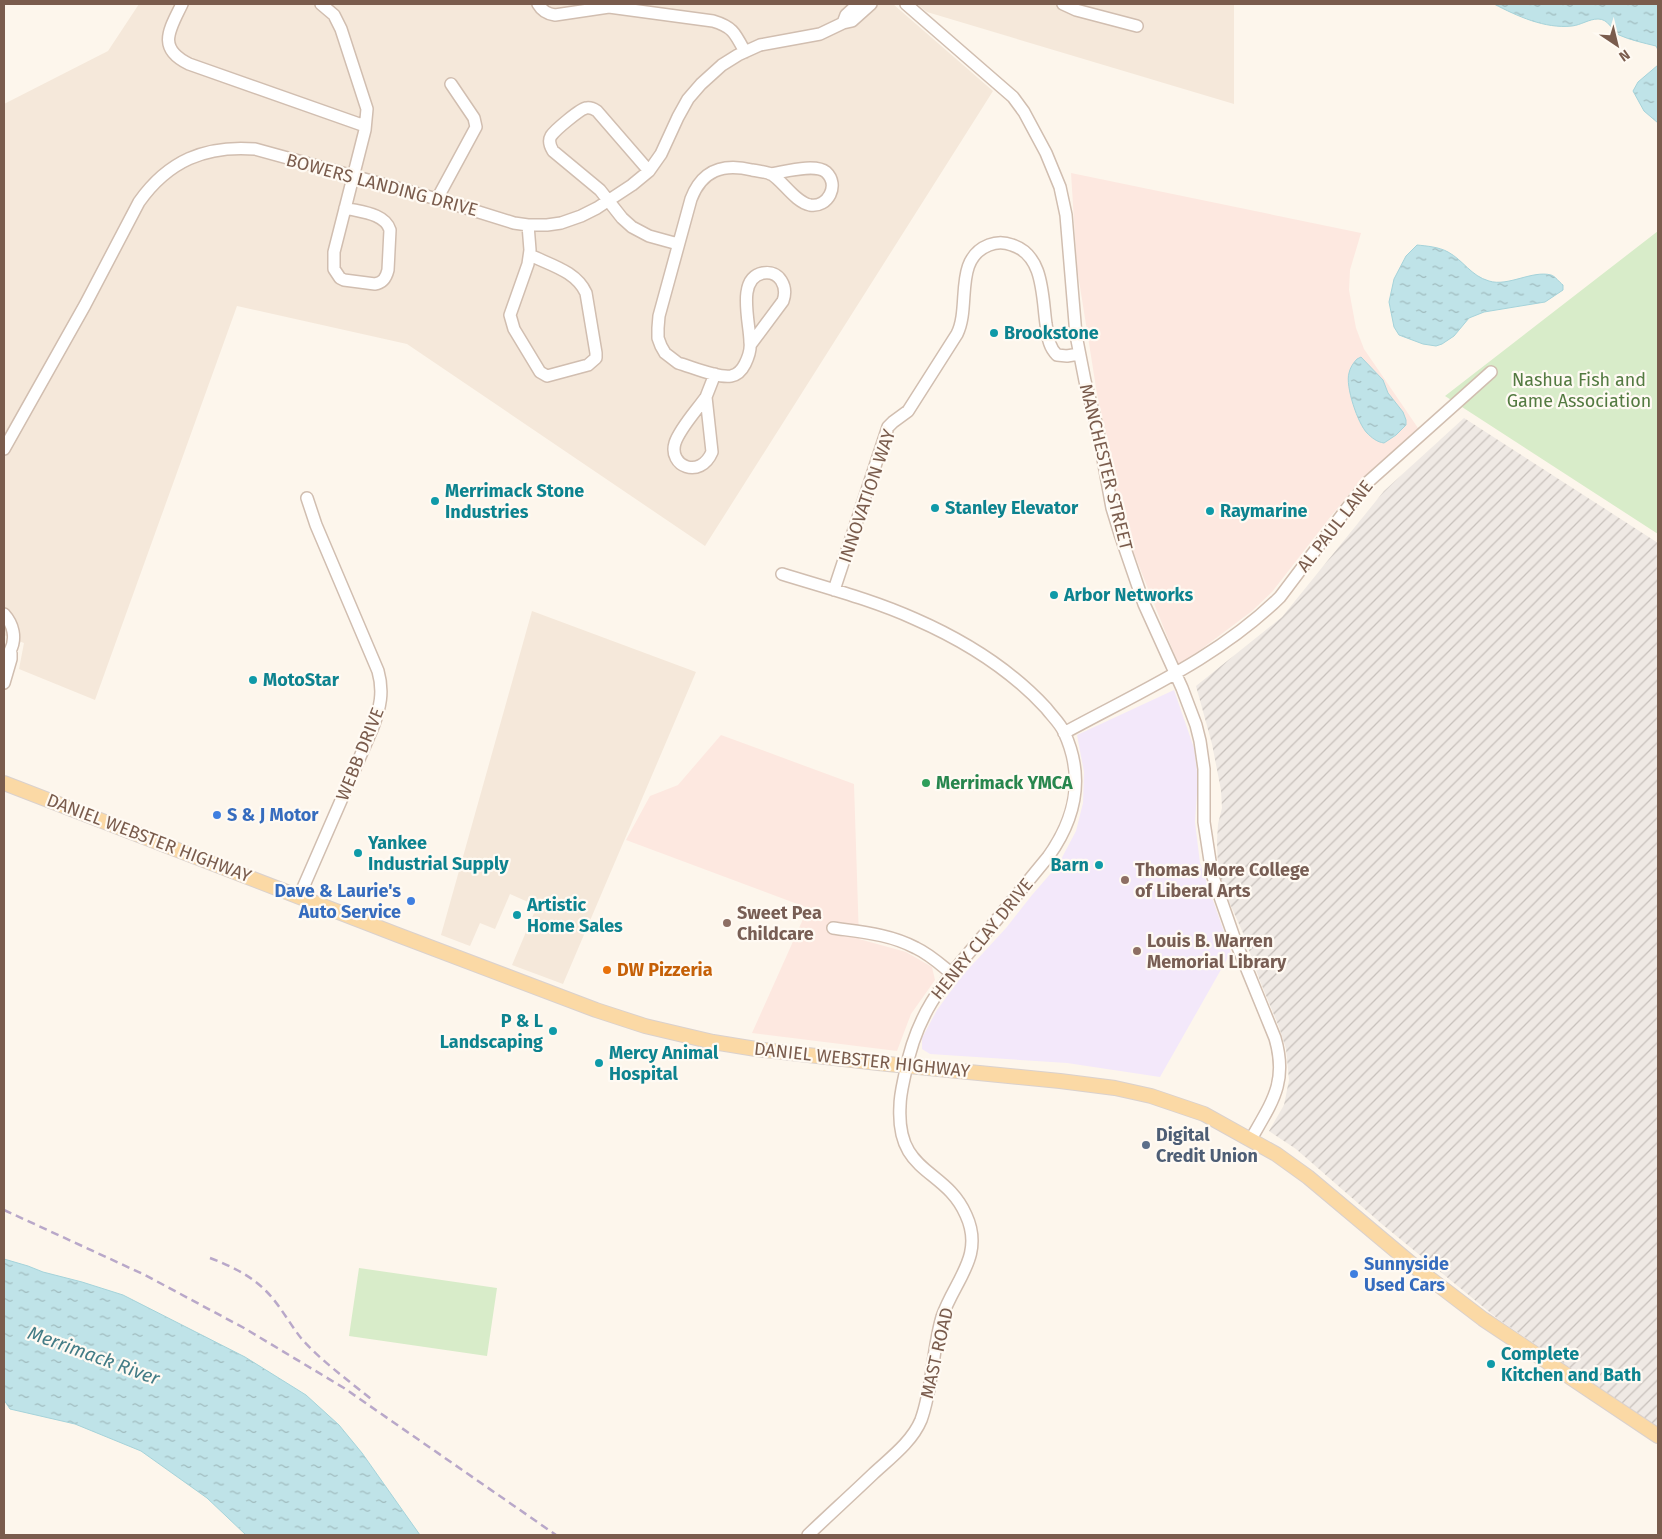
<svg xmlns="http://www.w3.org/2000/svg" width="1662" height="1539" font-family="'Fira Sans',sans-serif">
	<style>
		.residential { fill: #f5e8da }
		.commercial { fill: #fde8e0 }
		.industrial { fill: url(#industrial-furrows) }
		.education { fill: #f3e8fa }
		.park { fill: #d8ecc9 }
		.water { fill: url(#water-ripples); stroke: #a5d3da }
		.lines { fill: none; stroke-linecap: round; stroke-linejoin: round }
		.minor-casing { stroke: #d1beb0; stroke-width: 14 }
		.major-casing { stroke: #dad1cd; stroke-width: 16 }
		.minor { stroke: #fff; stroke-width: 11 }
		.major { stroke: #fbd9a5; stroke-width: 14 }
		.rail { stroke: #b9a8c9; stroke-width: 2.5; stroke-dasharray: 8 5; stroke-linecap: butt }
		.culture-dot { fill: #0f9aa8; stroke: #fffaf3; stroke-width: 2 }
		.leisure-dot { fill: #2e9e5b; stroke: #fffaf3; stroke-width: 2 }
		.shop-dot { fill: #3f7fe0; stroke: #fffaf3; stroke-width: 2 }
		.education-dot { fill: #8d6e63; stroke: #fffaf3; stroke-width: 2 }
		.food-dot { fill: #e8710a; stroke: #fffaf3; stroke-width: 2 }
		.service-dot { fill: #5c6f8a; stroke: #fffaf3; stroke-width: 2 }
		.labels { text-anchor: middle; stroke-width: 4.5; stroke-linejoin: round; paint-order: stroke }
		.street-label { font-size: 18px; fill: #7a5c4d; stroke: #fffaf3 }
		.culture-label { font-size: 18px; font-weight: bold; fill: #0d838f; stroke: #fffaf3; text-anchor: start }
		.park-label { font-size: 18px; fill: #537a41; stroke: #fffaf3 }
		.leisure-label { font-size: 18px; font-weight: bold; fill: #27864d; stroke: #fffaf3; text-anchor: start }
		.shop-label { font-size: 18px; font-weight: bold; fill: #366cbe; stroke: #fffaf3; text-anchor: start }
		.education-label { font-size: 18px; font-weight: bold; fill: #785e54; stroke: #fffaf3; text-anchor: start }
		.food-label { font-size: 18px; font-weight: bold; fill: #c56008; stroke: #fffaf3; text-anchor: start }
		.service-label { font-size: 18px; font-weight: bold; fill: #4e5e75; stroke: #fffaf3; text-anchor: start }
		.water-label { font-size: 19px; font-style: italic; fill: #437c86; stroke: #fffaf3 }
	</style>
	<defs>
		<pattern id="industrial-furrows" width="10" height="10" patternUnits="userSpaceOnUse" patternTransform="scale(1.25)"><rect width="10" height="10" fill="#efe9e4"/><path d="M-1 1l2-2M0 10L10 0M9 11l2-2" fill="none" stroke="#c7c0bb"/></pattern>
		<pattern id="water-ripples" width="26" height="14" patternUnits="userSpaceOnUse" patternTransform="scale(1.25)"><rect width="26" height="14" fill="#bfe3e8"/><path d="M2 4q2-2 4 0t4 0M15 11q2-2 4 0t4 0" fill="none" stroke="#a0bbbe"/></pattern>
	</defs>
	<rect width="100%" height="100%" fill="#fdf6ec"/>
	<path class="residential" d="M 139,4 L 893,4 L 993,91 L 705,546 L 407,344 L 237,306 L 95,700 L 19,669 L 24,643 L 4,635 L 4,104 L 108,51 Z
		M 917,4 L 1234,4 L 1234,104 L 927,12 Z
		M 532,611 L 696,672 L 563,984 L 512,965 L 537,906 L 510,894 L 495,929 L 480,923 L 470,946 L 441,935 Z"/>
	<path class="commercial" d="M 1071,173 L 1361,233 L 1350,270 L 1349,290 L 1356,328 L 1364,349 L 1418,428 L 1363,478 L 1331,516 L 1272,592 L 1252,611 L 1179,666 L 1127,536 L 1112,481 L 1108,441 L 1098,400 L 1077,268 Z
		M 721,735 L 854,784 L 859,939 L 906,952 L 932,967 L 935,980 L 911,1014 L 897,1051 L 752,1033 L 808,908 L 626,840 L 650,796 L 678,785 Z"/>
	<path class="industrial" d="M 1464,418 L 1658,543 L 1658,1427 L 1498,1319 L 1383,1225 L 1296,1149 L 1269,1131 L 1284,1105 L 1289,1080 L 1286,1049 L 1279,1027 L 1260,981 L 1243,933 L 1227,897 L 1218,870 L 1217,841 L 1218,824 L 1222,808 L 1221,790 L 1212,744 L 1196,686 L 1282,617 L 1384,491 Z"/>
	<path class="education" d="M 1174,690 L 1194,748 L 1198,779 L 1195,822 L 1200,863 L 1231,952 L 1160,1077 L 1067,1063 L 930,1054 L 922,1049 L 922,1038 L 937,1010 L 961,977 L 1006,928 L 1032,895 L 1058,865 L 1076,831 L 1083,803 L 1084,772 L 1077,735 Z"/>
	<path class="park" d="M 1658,231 L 1658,534 L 1445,396 Z
		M 359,1268 L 497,1288 L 487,1356 L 349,1336 Z"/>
	<path class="water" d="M 1494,4 L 1658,4 L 1658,50 L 1656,46 C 1644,43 1630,40 1619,35 C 1611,30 1609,19 1598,19 C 1589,19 1581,25 1572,26 C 1545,29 1517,16 1494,4 Z
		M 1658,65 L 1658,123 L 1644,111 L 1633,91 L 1638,82 Z
		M 1417,245 C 1427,246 1439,247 1448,252 C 1463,260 1471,276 1489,281 C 1508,287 1532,270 1551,275 C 1555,276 1559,282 1563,285 L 1563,290 L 1545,302 L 1484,312 L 1469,318 L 1454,336 L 1442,344 L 1436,346 L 1423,344 L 1399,335 L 1394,327 L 1389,302 L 1394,279 L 1406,256 Z
		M 1361,357 L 1383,380 L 1388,393 L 1403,412 L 1406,420 L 1406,425 L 1396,435 L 1384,443 C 1377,442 1372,438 1367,433 C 1358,424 1345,386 1349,373 C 1350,368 1353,363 1357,359 Z
		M 4,1259 L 28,1266 L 43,1272 L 82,1282 L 123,1295 L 245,1357 L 306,1395 L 339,1425 L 362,1453 L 420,1535 L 246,1535 L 207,1498 L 141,1451 L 75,1424 L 10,1409 L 4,1400 Z"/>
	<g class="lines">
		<g class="minor-casing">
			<path id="minor" d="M 182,4 C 170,29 156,48 189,64 L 365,126
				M 321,4 L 334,15 L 341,29 L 367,109 L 365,130 L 334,252 L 334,269 L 340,278 L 344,280 L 375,284 C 383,283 386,278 388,270 L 390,230 C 385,213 360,212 345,208
				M 538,4 C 542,11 547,14 555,15 L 609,7 L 713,21 C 733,27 735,33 745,52
				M 906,4 L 1013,97 L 1024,112 L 1046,153 L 1060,187 L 1066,215 L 1076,335 L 1085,381 L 1097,426 L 1112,508 L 1120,534 L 1144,604 L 1182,688 L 1196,725 L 1200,741 L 1204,769 L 1204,822 L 1212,874 L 1235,940 L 1275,1038 C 1288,1082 1272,1102 1251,1139
				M 1063,4 L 1076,10 L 1137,26
				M 843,23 L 846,15 L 858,4
				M 649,171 L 597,111 C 594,109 590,107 586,108 C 580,109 555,130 551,136 C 548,141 550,146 553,151 L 600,190 L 622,218 L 632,227 L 649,236 L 678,244
				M 437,199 L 476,127 L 474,118 L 451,84
				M 528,225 L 530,250 L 528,264 L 510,315 L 514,329 L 540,372 L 547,376 L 588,365 L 596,358 L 596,353 L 586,293 C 576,271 550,265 530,255
				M 751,344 L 783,301 C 788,287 780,270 763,273 C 736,278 750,323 750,342 C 751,349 748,358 745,364 C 742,370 737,375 731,376 C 717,378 692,367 678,363 L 665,353 L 661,346 L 658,338 L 658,328 L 659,316 L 691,199 C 702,170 723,163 752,170 C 758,171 766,172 771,174 C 783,181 795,202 810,205 C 828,208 840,185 826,172 C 815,163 784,172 770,174
				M 706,397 C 697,410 680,428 675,443 C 668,466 700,480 712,452 L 706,397 L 715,374
				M 4,449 L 85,305 L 139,202 C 168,161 205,145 255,149 L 437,199 L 514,223 L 528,225 L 547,225 L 561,223 L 581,216 L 597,208 L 632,185 L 649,171 L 661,154 L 678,117 L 688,99 L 701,84 L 722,65 L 738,55 L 760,45 L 820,34 L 843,23 L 852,21 L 871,4
				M 782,574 C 827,588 873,600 915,619 C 963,640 1010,669 1046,708 C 1052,716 1060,723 1064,732 C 1085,777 1076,818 1048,857 C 1028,881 1009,905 989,929 C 948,978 917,1008 905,1074 C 903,1084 900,1095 900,1106 C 896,1175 945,1167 966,1215 C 985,1256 954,1281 942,1317 C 932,1351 933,1387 921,1420 C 912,1442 889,1459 873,1474 C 851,1495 829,1515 808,1535
				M 834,590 L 888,427 L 893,422 L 908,411 L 957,334 C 971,306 953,259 989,245 C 997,242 1004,242 1012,245 C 1044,255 1042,296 1046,324 C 1048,336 1048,346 1057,355 L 1067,356 L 1079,354
				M 4,614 C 13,624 17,638 10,651 C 9,655 6,658 4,661
				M 4,683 L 11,659 L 11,653
				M 1064,733 C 1139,692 1218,658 1280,597 L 1348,507 L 1368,482 L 1491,372
				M 299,897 L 373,727 C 380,708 384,692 378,671 L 316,525 L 307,498
				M 833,928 C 861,932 890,934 916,948 C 929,954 940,964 951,973"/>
		</g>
		<g class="major-casing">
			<path id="major" d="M 4,783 L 398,935 L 596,1010 L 645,1026 L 713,1042 L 756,1049 L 878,1063 L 1060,1081 L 1115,1088 L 1151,1096 L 1204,1114 L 1276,1154 L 1308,1177 L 1420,1271 L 1483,1319 L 1658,1436"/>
		</g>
		<use href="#minor" class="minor"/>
		<use href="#major" class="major"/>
		<path class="rail" d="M 4,1210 L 145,1275 L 244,1328 L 344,1388 L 556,1535
			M 210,1258 C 231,1266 250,1275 266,1291 C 280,1305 289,1323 301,1338 C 321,1361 348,1380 371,1399"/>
	</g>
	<g class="culture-dot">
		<circle cx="994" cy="333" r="5"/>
		<circle cx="435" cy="501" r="5"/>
		<circle cx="935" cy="508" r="5"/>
		<circle cx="1210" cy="511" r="5"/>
		<circle cx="1054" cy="595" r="5"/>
		<circle cx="253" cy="680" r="5"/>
		<circle cx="358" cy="853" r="5"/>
		<circle cx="1099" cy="865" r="5"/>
		<circle cx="517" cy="915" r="5"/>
		<circle cx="553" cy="1031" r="5"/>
		<circle cx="599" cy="1063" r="5"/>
		<circle cx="1491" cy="1364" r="5"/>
	</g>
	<circle class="leisure-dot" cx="926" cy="783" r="5"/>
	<g class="shop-dot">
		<circle cx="217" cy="815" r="5"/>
		<circle cx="411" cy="901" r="5"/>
		<circle cx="1354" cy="1274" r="5"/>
	</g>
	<g class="education-dot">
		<circle cx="1125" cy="880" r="5"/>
		<circle cx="727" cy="923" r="5"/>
		<circle cx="1137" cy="951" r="5"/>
	</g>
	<circle class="food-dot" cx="607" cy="970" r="5"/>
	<circle class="service-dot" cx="1146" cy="1145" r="5"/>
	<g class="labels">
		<g class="street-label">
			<text transform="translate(382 185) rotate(15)" y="6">BOWERS LANDING DRIVE</text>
			<text transform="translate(1106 467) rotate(76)" y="6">MANCHESTER STREET</text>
			<text transform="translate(867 496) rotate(-71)" y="6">INNOVATION WAY</text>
			<text transform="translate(1335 526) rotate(-52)" y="6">AL PAUL LANE</text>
			<text transform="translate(360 754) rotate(-68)" y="6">WEBB DRIVE</text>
			<text transform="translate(149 838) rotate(21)" y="6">DANIEL WEBSTER HIGHWAY</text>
			<text transform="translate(982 939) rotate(-51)" y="6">HENRY CLAY DRIVE</text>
			<text transform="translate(862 1060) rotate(6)" y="6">DANIEL WEBSTER HIGHWAY</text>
			<text transform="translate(937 1353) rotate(-77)" y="6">MAST ROAD</text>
		</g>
		<g class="culture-label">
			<text x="1004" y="339">Brookstone</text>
			<text x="445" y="497">Merrimack Stone<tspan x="445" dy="21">Industries</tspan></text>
			<text x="945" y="514">Stanley Elevator</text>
			<text x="1220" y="517">Raymarine</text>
			<text x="1064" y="601">Arbor Networks</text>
			<text x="263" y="686">MotoStar</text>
			<text x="368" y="849">Yankee<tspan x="368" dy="21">Industrial Supply</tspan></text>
			<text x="1089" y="871" text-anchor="end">Barn</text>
			<text x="527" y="911">Artistic<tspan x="527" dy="21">Home Sales</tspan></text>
			<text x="543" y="1027" text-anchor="end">P &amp; L<tspan x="543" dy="21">Landscaping</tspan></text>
			<text x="609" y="1059">Mercy Animal<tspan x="609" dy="21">Hospital</tspan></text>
			<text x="1501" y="1360">Complete<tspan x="1501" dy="21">Kitchen and Bath</tspan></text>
		</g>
		<g class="park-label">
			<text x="1579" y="386">Nashua Fish and<tspan x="1579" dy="21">Game Association</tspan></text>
		</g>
		<g class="leisure-label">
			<text x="936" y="789">Merrimack YMCA</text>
		</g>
		<g class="shop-label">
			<text x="227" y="821">S &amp; J Motor</text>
			<text x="401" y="897" text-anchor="end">Dave &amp; Laurie's<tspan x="401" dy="21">Auto Service</tspan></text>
			<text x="1364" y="1270">Sunnyside<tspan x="1364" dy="21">Used Cars</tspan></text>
		</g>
		<g class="education-label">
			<text x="1135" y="876">Thomas More College<tspan x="1135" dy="21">of Liberal Arts</tspan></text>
			<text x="737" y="919">Sweet Pea<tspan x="737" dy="21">Childcare</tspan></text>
			<text x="1147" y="947">Louis B. Warren<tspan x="1147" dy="21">Memorial Library</tspan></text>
		</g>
		<g class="food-label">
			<text x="617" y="976">DW Pizzeria</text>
		</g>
		<g class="service-label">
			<text x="1156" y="1141">Digital<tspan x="1156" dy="21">Credit Union</tspan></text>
		</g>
		<g class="water-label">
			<text transform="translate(94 1355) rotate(20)" y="7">Merrimack River</text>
		</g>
	</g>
	<rect width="1662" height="1539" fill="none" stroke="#7a5c4d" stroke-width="10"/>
	<g transform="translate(1617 45) rotate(145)" stroke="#fffaf3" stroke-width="4" paint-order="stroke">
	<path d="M0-4L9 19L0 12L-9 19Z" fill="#7a5c4d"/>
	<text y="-8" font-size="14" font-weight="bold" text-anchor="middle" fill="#7a5c4d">N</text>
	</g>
</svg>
